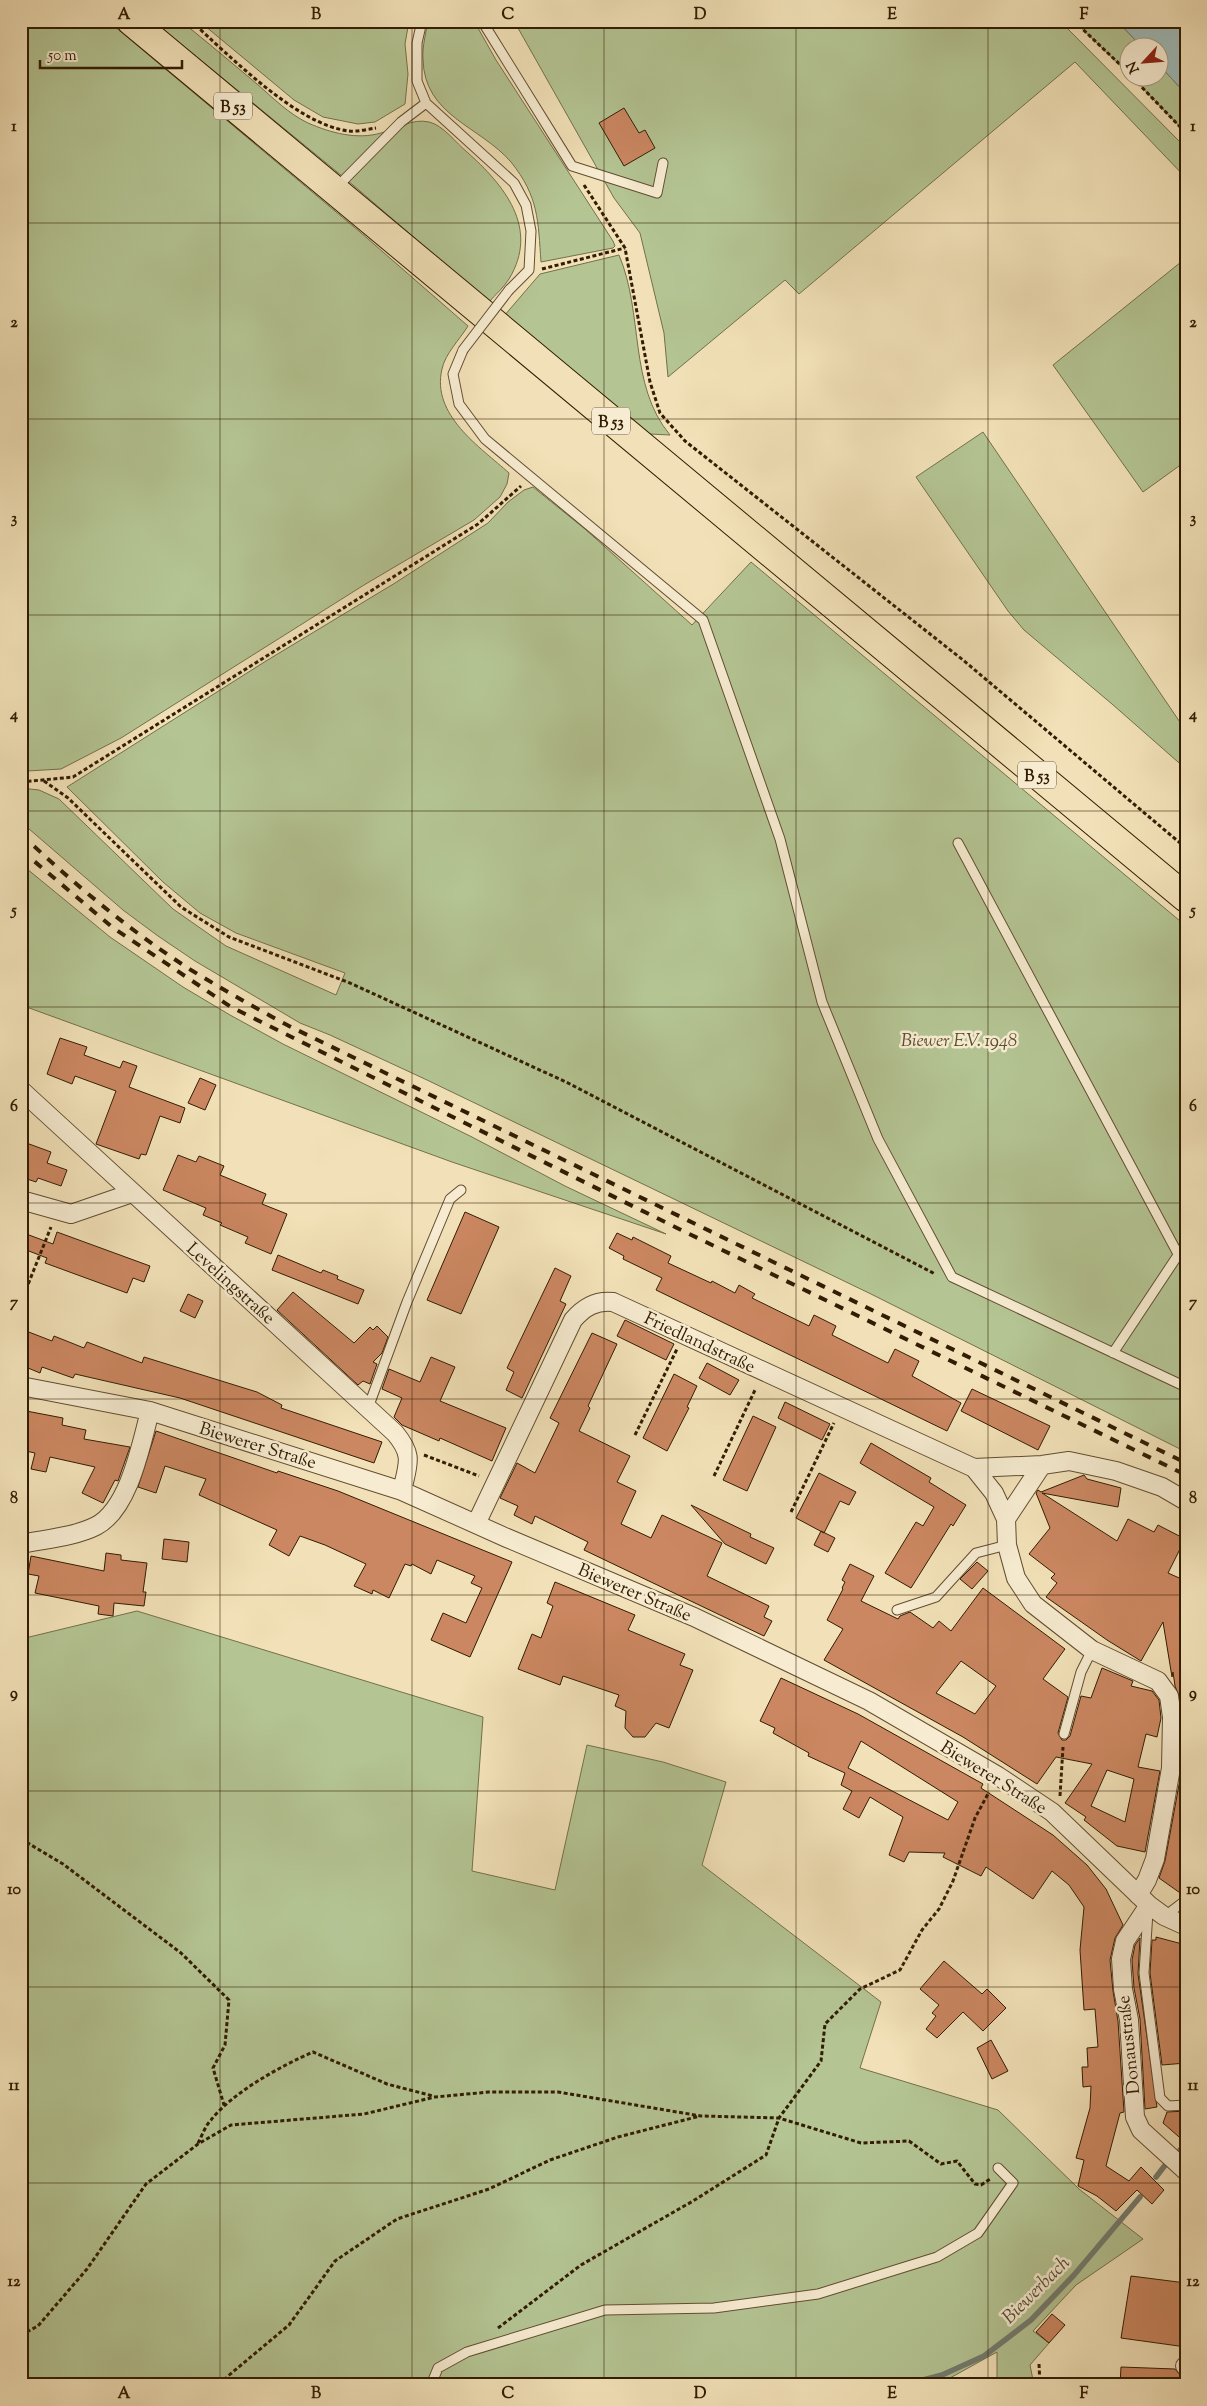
<svg xmlns="http://www.w3.org/2000/svg" width="1207" height="2406" font-family="'Sorts Mill Goudy',serif">
	<style>
		.green { fill: #b4c493; stroke: #73704a }
		.water { fill: #9fbbb9; stroke: #737b70 }
		.lines { fill: none; stroke-linecap: round; stroke-linejoin: round }
		.stream { stroke: #737b70; stroke-width: 5.5 }
		.building { fill: #cb8761; stroke: #321c02; fill-rule: evenodd }
		.lane-casing { stroke: #624d30; stroke-width: 11 }
		.street-casing { stroke: #624d30; stroke-width: 20 }
		.primary-casing { stroke: #321c02; stroke-width: 30 }
		.path { stroke: #321c02; stroke-width: 3; stroke-dasharray: 4 2.5; stroke-linecap: butt }
		.lane { stroke: #f7ecd1; stroke-width: 9 }
		.street { stroke: #f7ecd1; stroke-width: 18 }
		.primary { stroke: #f2e1b8; stroke-width: 28 }
		.rail { stroke: #321c02; stroke-width: 4; stroke-dasharray: 9 9; stroke-linecap: butt }
		.lane-bridge-casing { stroke: #624d30; stroke-width: 11; stroke-linecap: butt }
		.lane-bridge { stroke: #f7ecd1; stroke-width: 9 }
		.grid { fill: none; stroke: #321c02; stroke-width: 1; stroke-opacity: 0.55 }
		.labels { text-anchor: middle; stroke-width: 5; stroke-linejoin: round; paint-order: stroke }
		.shield { fill: #f7ecd1; stroke: #6d5a40; stroke-width: 1 }
		.shield-label { font-size: 16px; font-weight: bold; fill: #321c02 }
		.park-label { font-size: 18px; font-style: italic; fill: #594e2e; stroke: #f7ecd1 }
		.street-label { font-size: 18px; fill: #321c02; stroke: #f7ecd1 }
		.water-label { font-size: 19px; font-style: italic; fill: #534c39; stroke: #f7ecd1 }
		.neatline { fill: none; stroke: #321c02; stroke-width: 2 }
		.grid-label { font-size: 16px; text-anchor: middle; font-weight: bold; fill: #321c02 }
	</style>
	<rect width="100%" height="100%" fill="#f2e1b8"/>
	<filter id="stains"><feTurbulence type="fractalNoise" baseFrequency=".004" numOctaves="4"/><feColorMatrix values="0 0 0 0 .2 0 0 0 0 .09 0 0 0 0 .02 0 0 0 .5 -.17"/></filter>
	<radialGradient id="worn" r=".72"><stop offset=".6" stop-color="#630" stop-opacity="0"/><stop offset="1" stop-color="#630" stop-opacity=".3"/></radialGradient>
	<path class="green" d="M 21,21 L 108,21 L 360,232 L 468,326 C 460,339 445,354 442,369 C 431,415 480,447 509,473 L 507,484 L 500,497 L 474,520 L 364,585 L 121,738 L 61,769 L 27,771 L 21,770 Z
		M 153,21 L 181,21 C 207,42 232,63 257,84 C 273,98 289,114 308,123 C 331,133 357,140 381,133 C 397,129 412,118 429,122 C 443,125 456,143 467,152 C 504,185 540,228 509,279 C 504,287 495,295 489,302 L 353,185 Z
		M 199,21 L 409,21 L 405,44 L 408,74 L 405,104 L 375,122 L 358,124 L 323,117 L 294,100 Z
		M 428,21 L 474,21 L 496,60 L 613,241 L 615,246 L 613,248 L 541,262 C 538,221 539,197 511,162 C 480,126 424,116 423,59 C 422,47 426,33 428,21 Z
		M 514,21 L 1060,21 L 1186,148 L 1186,178 L 1075,62 L 799,294 L 785,280 L 668,377 L 664,333 L 640,233 L 614,198 Z
		M 1074,21 L 1117,21 L 1142,47 L 1130,48 L 1129,74 Z
		M 1160,66 L 1186,94 L 1186,133 L 1133,78 L 1160,78 Z
		M 619,255 C 644,314 628,384 670,435 L 650,434 L 504,316 L 540,274 Z
		M 1186,258 L 1186,461 L 1143,492 L 1053,365 Z
		M 983,432 L 1186,731 L 1186,769 L 1112,704 L 1024,630 L 1008,611 L 916,477 Z
		M 533,487 L 585,529 L 692,625 L 751,562 L 1186,926 L 1186,1452 L 871,1294 L 427,1080 L 330,1035 L 300,1023 L 195,961 L 158,936 L 123,910 L 21,822 L 21,788 L 39,790 L 59,799 L 173,909 L 226,946 L 336,995 L 345,973 L 236,933 L 200,913 L 163,882 L 67,787 L 266,661 L 395,583 L 488,523 L 508,502 L 524,490 Z
		M 21,864 L 110,937 L 183,987 L 230,1015 L 283,1044 L 472,1137 L 565,1186 L 666,1234 L 452,1162 L 21,1005 Z
		M 137,1611 L 483,1717 L 472,1871 L 555,1890 L 587,1745 L 663,1762 L 726,1782 L 702,1865 L 881,2002 L 860,2068 L 998,2110 L 1079,2189 L 1143,2239 L 1076,2285 L 1033,2331 L 1049,2343 L 1030,2365 L 1034,2385 L 997,2385 L 997,2352 L 950,2378 L 927,2385 L 21,2385 L 21,1639 Z"/>
	<path class="water" d="M 1117,21 L 1186,21 L 1186,94 L 1160,66 L 1160,48 L 1142,47 Z"/>
	<g class="lines">
		<path class="stream" d="M 1180,2150 L 1186,2143
			M 1156,2177 L 1166,2164
			M 904,2385 L 942,2375 L 984,2356 L 1031,2320 L 1074,2275 L 1140,2197"/>
	</g>
	<path class="building" d="M 624,108 L 639,133 L 645,130 L 655,148 L 624,166 L 599,123 Z
		M 60,1038 L 87,1047 L 84,1055 L 120,1068 L 123,1061 L 137,1066 L 129,1087 L 185,1108 L 180,1123 L 160,1116 L 146,1155 L 141,1154 L 139,1159 L 96,1144 L 116,1091 L 75,1076 L 72,1084 L 47,1074 Z
		M 200,1078 L 216,1085 L 205,1110 L 188,1103 Z
		M 21,1141 L 51,1152 L 47,1163 L 67,1170 L 61,1186 L 38,1178 L 36,1182 L 21,1177 Z
		M 178,1155 L 196,1162 L 199,1156 L 224,1166 L 220,1175 L 266,1194 L 262,1204 L 287,1214 L 271,1254 L 245,1243 L 248,1237 L 220,1225 L 222,1223 L 203,1215 L 206,1208 L 163,1190 Z
		M 465,1212 L 499,1227 L 461,1314 L 427,1300 Z
		M 21,1232 L 53,1244 L 57,1232 L 150,1266 L 144,1282 L 133,1278 L 127,1293 L 45,1263 L 47,1258 L 21,1248 Z
		M 617,1233 L 632,1240 L 633,1237 L 671,1256 L 668,1263 L 711,1283 L 712,1281 L 735,1293 L 739,1285 L 755,1294 L 752,1298 L 809,1326 L 814,1315 L 836,1326 L 832,1335 L 888,1363 L 895,1349 L 919,1361 L 912,1376 L 961,1403 L 947,1431 L 656,1290 L 662,1278 L 623,1259 L 624,1256 L 609,1248 Z
		M 278,1255 L 321,1273 L 323,1270 L 338,1276 L 337,1279 L 364,1290 L 358,1304 L 272,1270 Z
		M 555,1268 L 571,1276 L 560,1301 L 566,1304 L 522,1398 L 506,1390 L 514,1372 L 507,1368 Z
		M 293,1292 L 354,1343 L 370,1327 L 373,1330 L 377,1326 L 388,1337 L 382,1353 L 373,1362 L 377,1364 L 370,1384 L 363,1381 L 358,1385 L 277,1310 Z
		M 188,1294 L 203,1301 L 195,1318 L 180,1311 Z
		M 625,1320 L 674,1344 L 666,1360 L 617,1336 Z
		M 21,1329 L 52,1341 L 54,1336 L 84,1348 L 87,1342 L 142,1363 L 144,1357 L 257,1392 L 282,1405 L 281,1408 L 382,1442 L 374,1463 L 180,1398 L 75,1374 L 73,1378 L 42,1367 L 40,1373 L 21,1365 Z
		M 592,1333 L 617,1344 L 588,1406 L 590,1408 L 579,1431 L 630,1456 L 617,1482 L 636,1491 L 621,1524 L 651,1538 L 662,1515 L 722,1543 L 707,1576 L 769,1606 L 764,1617 L 772,1621 L 764,1636 L 584,1550 L 588,1542 L 535,1516 L 532,1524 L 514,1515 L 518,1506 L 500,1498 L 517,1463 L 535,1473 L 559,1423 L 550,1418 Z
		M 431,1357 L 455,1367 L 440,1401 L 506,1428 L 492,1461 L 440,1438 L 439,1441 L 402,1425 L 394,1417 L 402,1398 L 382,1389 L 389,1369 L 420,1382 Z
		M 707,1363 L 739,1380 L 730,1395 L 699,1378 Z
		M 674,1374 L 697,1386 L 687,1407 L 689,1408 L 667,1451 L 643,1438 Z
		M 972,1389 L 1050,1426 L 1038,1450 L 961,1411 Z
		M 785,1402 L 830,1424 L 822,1440 L 778,1418 Z
		M 21,1410 L 63,1418 L 62,1425 L 86,1430 L 84,1439 L 130,1447 L 118,1481 L 115,1480 L 103,1503 L 82,1493 L 95,1467 L 50,1457 L 46,1472 L 31,1469 L 35,1453 L 21,1450 Z
		M 753,1416 L 776,1427 L 747,1491 L 723,1480 Z
		M 156,1431 L 277,1473 L 278,1471 L 338,1491 L 512,1562 L 470,1657 L 431,1640 L 443,1613 L 466,1623 L 482,1588 L 471,1583 L 475,1576 L 437,1560 L 431,1574 L 412,1564 L 411,1566 L 405,1564 L 389,1598 L 373,1590 L 372,1594 L 354,1586 L 366,1564 L 325,1545 L 300,1536 L 289,1556 L 269,1545 L 277,1530 L 199,1495 L 206,1479 L 165,1466 L 156,1493 L 138,1487 Z
		M 871,1443 L 931,1478 L 929,1482 L 966,1505 L 953,1526 L 951,1524 L 911,1588 L 885,1573 L 916,1522 L 923,1526 L 934,1507 L 860,1463 Z
		M 819,1473 L 856,1492 L 849,1505 L 840,1501 L 824,1533 L 796,1518 Z
		M 1084,1475 L 1087,1479 L 1121,1488 L 1118,1507 L 1042,1493 L 1117,1541 L 1128,1519 L 1154,1532 L 1158,1525 L 1185,1539 L 1168,1573 L 1186,1581 L 1186,1697 L 1180,1698 L 1175,1686 L 1173,1672 L 1172,1677 L 1163,1622 L 1141,1661 L 1107,1640 L 1046,1597 L 1057,1583 L 1051,1578 L 1055,1574 L 1029,1554 L 1050,1528 L 1036,1493 L 1038,1490 L 1041,1492 Z
		M 691,1505 L 751,1534 L 750,1537 L 774,1548 L 766,1564 L 725,1544 Z
		M 821,1531 L 835,1538 L 828,1552 L 814,1545 Z
		M 164,1539 L 189,1542 L 187,1562 L 162,1559 Z
		M 106,1553 L 121,1555 L 121,1560 L 147,1563 L 143,1592 L 146,1592 L 144,1606 L 114,1603 L 113,1616 L 98,1614 L 99,1606 L 35,1593 L 39,1576 L 28,1574 L 31,1556 L 104,1571 Z
		M 977,1562 L 988,1571 L 972,1589 L 960,1579 Z
		M 850,1564 L 874,1576 L 861,1601 L 898,1619 L 900,1616 L 910,1612 L 933,1628 L 939,1621 L 951,1631 L 983,1588 L 1065,1649 L 1043,1679 L 1068,1697 L 1058,1733 L 1062,1740 L 1066,1740 L 1070,1736 L 1081,1696 L 1091,1698 L 1102,1668 L 1133,1681 L 1131,1686 L 1152,1691 L 1159,1700 L 1161,1718 L 1157,1737 L 1146,1734 L 1138,1767 L 1160,1771 L 1145,1852 L 1117,1846 L 1084,1820 L 1086,1817 L 1065,1803 L 1092,1764 L 1056,1757 L 1037,1784 L 963,1737 L 824,1660 L 843,1629 L 827,1620 L 843,1589 L 842,1588 L 845,1582 L 842,1580 ZM 961,1661 L 996,1686 L 975,1714 L 936,1693 ZM 1107,1770 L 1134,1779 L 1125,1822 L 1091,1806 Z
		M 555,1582 L 635,1615 L 628,1630 L 685,1654 L 680,1665 L 693,1670 L 669,1728 L 656,1723 L 645,1737 L 633,1737 L 625,1728 L 626,1711 L 615,1706 L 619,1695 L 563,1676 L 560,1685 L 518,1669 L 532,1634 L 541,1638 L 553,1606 L 547,1603 Z
		M 781,1678 L 858,1714 L 983,1784 L 981,1788 L 1053,1835 L 1087,1865 L 1106,1889 L 1123,1925 L 1115,1938 L 1110,1960 L 1113,1991 L 1118,2021 L 1124,2112 L 1120,2113 L 1106,2166 L 1129,2181 L 1141,2167 L 1164,2190 L 1152,2204 L 1137,2190 L 1116,2211 L 1097,2196 L 1078,2186 L 1084,2160 L 1076,2158 L 1090,2108 L 1091,2086 L 1083,2087 L 1082,2067 L 1088,2067 L 1087,2048 L 1098,2047 L 1095,2009 L 1084,2010 L 1080,1950 L 1084,1907 L 1069,1885 L 1052,1871 L 1033,1899 L 986,1867 L 981,1876 L 943,1857 L 945,1853 L 909,1852 L 904,1862 L 889,1855 L 903,1817 L 870,1797 L 859,1818 L 843,1809 L 852,1791 L 841,1785 L 845,1773 L 808,1756 L 809,1753 L 773,1733 L 775,1728 L 760,1721 ZM 861,1741 L 958,1802 L 948,1820 L 848,1768 Z
		M 1181,1774 L 1186,1775 L 1186,1894 L 1183,1895 L 1159,1878 L 1165,1861 Z
		M 1156,1937 L 1186,1945 L 1186,2009 L 1183,2009 L 1186,2063 L 1162,2065 L 1150,1973 L 1152,1940 L 1156,1940 Z
		M 1140,1938 L 1138,1974 L 1157,2107 L 1145,2109 L 1140,2019 L 1134,1988 L 1132,1960 L 1135,1945 Z
		M 944,1961 L 982,1994 L 987,1989 L 1006,2008 L 983,2031 L 963,2012 L 937,2038 L 926,2029 L 936,2016 L 932,2013 L 939,2005 L 920,1989 Z
		M 991,2040 L 1008,2071 L 992,2079 L 977,2048 Z
		M 1186,2111 L 1186,2143 L 1163,2123 L 1167,2112 Z
		M 1131,2276 L 1186,2283 L 1186,2347 L 1121,2338 Z
		M 1052,2314 L 1065,2325 L 1049,2343 L 1036,2332 Z
		M 1121,2367 L 1175,2369 L 1181,2376 L 1181,2385 L 1120,2385 Z"/>
	<g class="lines">
		<g class="lane-casing">
			<path id="lane" d="M 422,21 L 417,43 L 417,81 L 426,103 L 514,183 L 526,205 L 531,231 L 529,270 L 509,290
				M 482,21 L 572,166 L 657,193 L 663,163
				M 337,187 L 401,122 L 426,103
				M 463,350 L 453,374 L 459,404 L 485,439 L 703,620 L 780,839 L 822,1002 L 878,1139 L 952,1277 L 1186,1387
				M 958,843 L 1178,1254
				M 1113,1353 L 1186,1243
				M 368,1408 L 407,1302 L 450,1199 L 461,1190
				M 897,1610 L 936,1597 L 976,1553 L 1007,1545
				M 1064,1734 L 1081,1672 L 1092,1650
				M 1148,1912 L 1144,1973 L 1160,2098 L 1168,2106 L 1186,2105
				M 1165,1916 L 1186,1900
				M 431,2385 L 438,2368 L 467,2352 L 605,2310 L 714,2308 L 818,2294 L 937,2257 L 978,2233 L 1013,2183 L 998,2168"/>
		</g>
		<g class="street-casing">
			<path id="street" d="M 21,1090 L 395,1433 C 414,1456 408,1463 402,1491
				M 21,1200 L 71,1214 L 132,1193
				M 21,1386 L 150,1411 L 402,1491 L 507,1538 L 694,1617 L 869,1701 L 998,1776 L 1052,1812 L 1149,1905 L 1164,1916 L 1186,1926
				M 974,1468 L 994,1493 L 1006,1519 L 1007,1545 L 1016,1578 L 1033,1604 L 1092,1650 L 1158,1681 L 1169,1696 L 1172,1717 L 1171,1768 L 1155,1859 L 1147,1880 L 1138,1895
				M 1006,1519 L 1042,1465
				M 476,1524 L 573,1320 C 584,1307 596,1300 613,1302 L 974,1468 L 1042,1465 L 1069,1461 L 1116,1471 L 1162,1487 L 1186,1501
				M 21,1544 C 45,1539 74,1537 96,1526 C 129,1509 141,1445 150,1411
				M 1149,1905 L 1125,1941 L 1121,1959 L 1123,1989 L 1129,2020 L 1135,2117 L 1141,2130 L 1186,2171
				M 1185,2366 L 1186,2366"/>
		</g>
		<g class="primary-casing">
			<path id="primary" d="M 131,21 L 1186,898"/>
		</g>
		<path class="path" d="M 191,21 C 230,56 297,125 349,131 C 357,132 368,129 376,128
			M 1074,21 L 1130,74
			M 1133,78 L 1186,133
			M 584,185 L 625,248 L 650,382 L 660,413 L 685,441 L 963,660 L 1186,848
			M 542,269 L 625,248
			M 44,781 L 68,798 L 181,907 L 229,937 L 350,983 L 566,1082 L 935,1274
			M 21,782 L 73,777 L 478,524 L 521,486
			M 21,1302 L 51,1227
			M 635,1435 L 677,1349
			M 424,1455 L 479,1476
			M 714,1476 L 756,1388
			M 791,1512 L 834,1423
			M 1060,1796 L 1063,1747
			M 21,1839 L 63,1864 L 181,1953 L 229,2000 L 225,2045 L 213,2068 L 224,2105
			M 198,2143 C 202,2136 205,2126 211,2120 C 233,2092 281,2066 313,2052 L 387,2084 L 433,2096
			M 498,2328 L 581,2265 L 693,2201 L 766,2155 L 779,2118 L 821,2061 L 825,2024 L 860,1989 L 900,1970 L 922,1930 L 939,1909 L 953,1881 L 975,1818 L 989,1792
			M 21,2335 L 38,2326 L 87,2269 L 146,2184 L 198,2144 L 231,2125 L 364,2114 L 435,2097 L 489,2092 L 558,2092 L 701,2116 L 779,2118 L 861,2143 L 909,2141 L 941,2164 L 957,2161 L 975,2184 L 981,2185 L 990,2179
			M 1039,2364 L 1040,2385
			M 220,2385 L 228,2376 L 289,2325 L 335,2261 L 397,2219 L 489,2189 L 550,2160 L 618,2137 L 700,2116"/>
		<use href="#lane" class="lane"/>
		<use href="#street" class="street"/>
		<use href="#primary" class="primary"/>
		<path class="rail" d="M 21,834 C 74,884 130,931 191,970 C 224,990 257,1009 291,1027 L 1186,1463
			M 21,850 L 112,927 L 231,1007 L 677,1228 L 1186,1475"/>
		<g class="lane-bridge-casing">
			<path id="lane-bridge" d="M 463,350 L 509,290"/>
		</g>
		<use href="#lane-bridge" class="lane-bridge"/>
	</g>
	<path class="grid" d="M 220,21 L 220,2385M 412,21 L 412,2385M 604,21 L 604,2385M 796,21 L 796,2385M 988,21 L 988,2385M 21,223 L 1186,223M 21,419 L 1186,419M 21,615 L 1186,615M 21,811 L 1186,811M 21,1007 L 1186,1007M 21,1203 L 1186,1203M 21,1399 L 1186,1399M 21,1595 L 1186,1595M 21,1791 L 1186,1791M 21,1987 L 1186,1987M 21,2183 L 1186,2183"/>
	<g class="labels">
		<g class="shield">
			<rect x="214" y="92.5" width="38" height="27" rx="4"/>
			<rect x="592" y="407.5" width="38" height="27" rx="4"/>
			<rect x="1018" y="761.5" width="38" height="27" rx="4"/>
		</g>
		<g class="shield-label">
			<text x="233" y="112">B 53</text>
			<text x="611" y="427">B 53</text>
			<text x="1037" y="781">B 53</text>
		</g>
		<g class="park-label">
			<text x="959" y="1046">Biewer E.V. 1948</text>
		</g>
		<g class="street-label">
			<text transform="translate(231 1283) rotate(42)" y="6">Levelingstraße</text>
			<text transform="translate(700 1342) rotate(25)" y="6">Friedlandstraße</text>
			<text transform="translate(258 1445) rotate(17)" y="6">Biewerer Straße</text>
			<text transform="translate(635 1592) rotate(23)" y="6">Biewerer Straße</text>
			<text transform="translate(994 1777) rotate(32)" y="6">Biewerer Straße</text>
			<text transform="translate(1128 2045) rotate(-96)" y="6">Donaustraße</text>
		</g>
		<g class="water-label">
			<text transform="translate(1035 2289) rotate(-45)" y="7">Biewerbach</text>
		</g>
	</g>
	<rect width="1207" height="2406" fill="none" stroke="#f2e1b8" stroke-width="55"/>
	<g transform="translate(1144 62) rotate(244)"><circle r="24" fill="#f7ecd1" stroke="#a8997e"/>
	<path d="M0-4L9 19L0 12L-9 19Z" fill="#8f2418"/>
	<text y="-8" font-size="14" font-weight="bold" text-anchor="middle" fill="#321c02">N</text>
	</g>
	<path d="M40 60v8h142v-8" fill="none" stroke="#321c02" stroke-width="2.5"/>
	<text x="48" y="60" font-size="15" fill="#321c02" stroke="#f7ecd1" stroke-width="4" paint-order="stroke">50 m</text>
	<rect x="28" y="28" width="1152" height="2350" class="neatline"/>
	<g class="grid-label">
		<text x="124" y="19">A</text>
		<text x="316" y="19">B</text>
		<text x="508" y="19">C</text>
		<text x="700" y="19">D</text>
		<text x="892" y="19">E</text>
		<text x="1084" y="19">F</text>
		<text x="14" y="131">1</text>
		<text x="1193" y="131">1</text>
		<text x="14" y="327">2</text>
		<text x="1193" y="327">2</text>
		<text x="14" y="523">3</text>
		<text x="1193" y="523">3</text>
		<text x="14" y="719">4</text>
		<text x="1193" y="719">4</text>
		<text x="14" y="915">5</text>
		<text x="1193" y="915">5</text>
		<text x="14" y="1111">6</text>
		<text x="1193" y="1111">6</text>
		<text x="14" y="1307">7</text>
		<text x="1193" y="1307">7</text>
		<text x="14" y="1503">8</text>
		<text x="1193" y="1503">8</text>
		<text x="14" y="1698">9</text>
		<text x="1193" y="1698">9</text>
		<text x="14" y="1894">10</text>
		<text x="1193" y="1894">10</text>
		<text x="14" y="2090">11</text>
		<text x="1193" y="2090">11</text>
		<text x="14" y="2286">12</text>
		<text x="1193" y="2286">12</text>
		<text x="124" y="2398">A</text>
		<text x="316" y="2398">B</text>
		<text x="508" y="2398">C</text>
		<text x="700" y="2398">D</text>
		<text x="892" y="2398">E</text>
		<text x="1084" y="2398">F</text>
	</g>
	<rect width="100%" height="100%" filter="url(#stains)"/>
	<rect width="100%" height="100%" fill="url(#worn)"/>
</svg>
